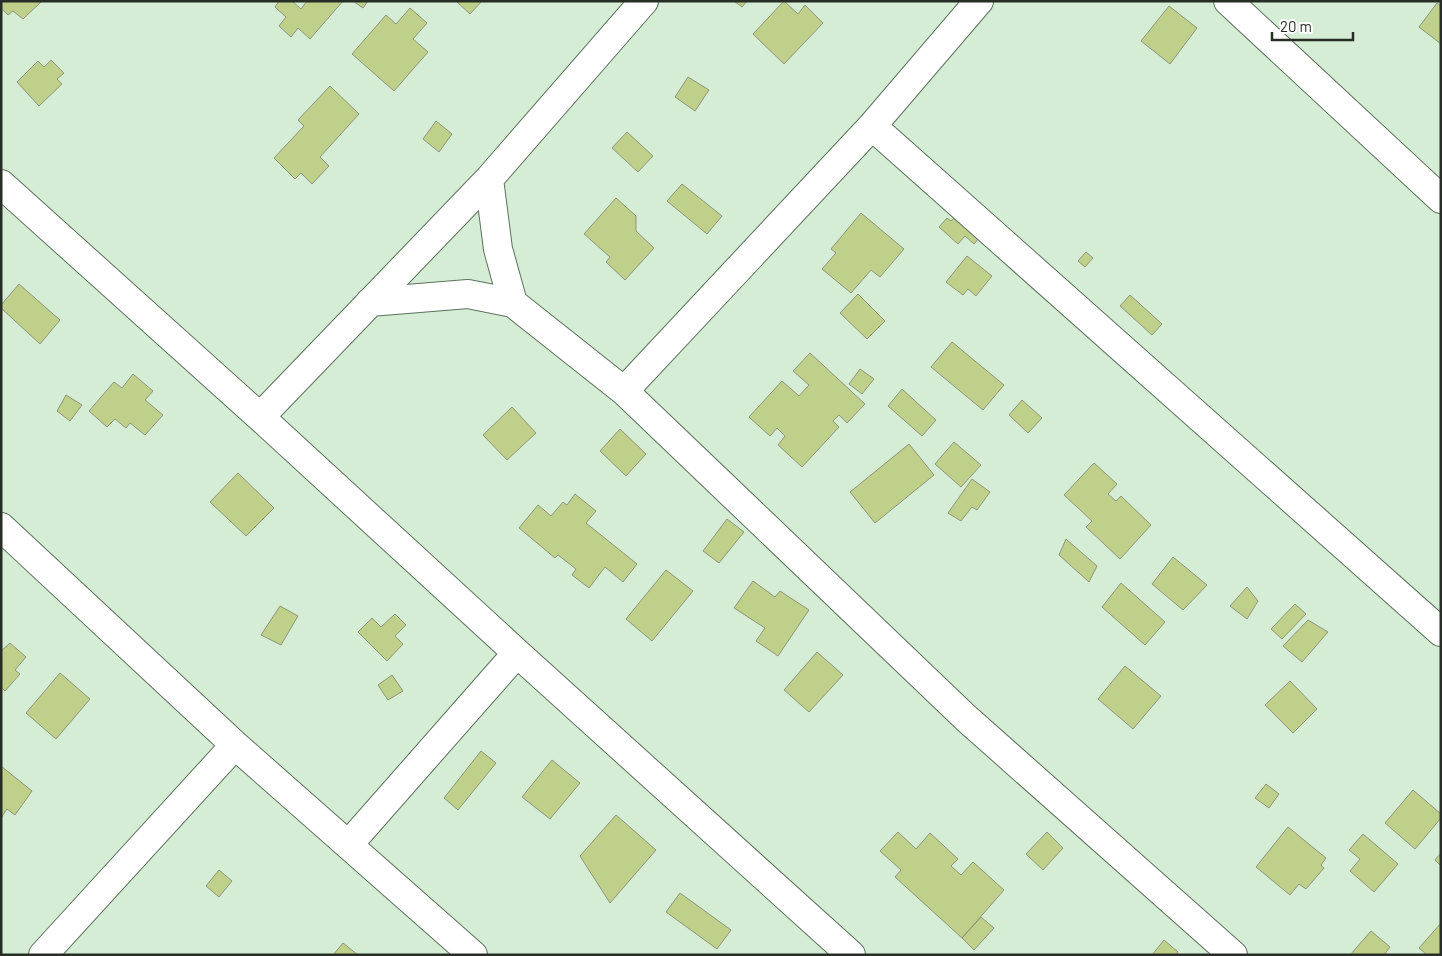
<svg xmlns="http://www.w3.org/2000/svg" width="1442" height="956" font-family="Barlow,sans-serif">
	<style>
		.building { fill: #bed089; stroke: #8e957a }
		.lines { fill: none; stroke-linecap: round; stroke-linejoin: round }
		.minor-casing { stroke: #5d715d; stroke-width: 30 }
		.minor { stroke: #fff; stroke-width: 28 }
	</style>
	<rect width="100%" height="100%" fill="#d6edd5"/>
	<path class="building" d="M 1,1 L 42,1 L 23,19 L 13,11 L 8,15 L 1,8 Z
		M 279,1 L 292,1 L 301,9 L 307,1 L 343,1 L 310,39 L 298,28 L 291,37 L 279,26 L 286,17 L 275,7 Z
		M 353,1 L 368,1 L 363,8 Z
		M 456,1 L 482,1 L 470,14 Z
		M 734,1 L 747,1 L 742,7 Z
		M 784,1 L 798,14 L 805,5 L 823,23 L 784,64 L 753,34 Z
		M 1437,3 L 1441,6 L 1441,44 L 1419,27 Z
		M 1169,6 L 1197,28 L 1170,64 L 1141,41 Z
		M 410,8 L 427,23 L 413,39 L 428,52 L 394,91 L 352,54 L 386,15 L 396,24 Z
		M 51,60 L 64,73 L 57,79 L 62,84 L 39,106 L 17,82 L 38,61 L 44,67 Z
		M 688,77 L 709,90 L 695,111 L 675,97 Z
		M 330,86 L 359,114 L 320,157 L 329,166 L 312,184 L 301,173 L 295,179 L 274,158 L 304,126 L 298,120 Z
		M 436,121 L 452,134 L 439,152 L 423,139 Z
		M 627,132 L 653,156 L 638,172 L 612,148 Z
		M 682,184 L 722,216 L 707,234 L 667,201 Z
		M 616,198 L 636,216 L 636,231 L 654,248 L 625,280 L 606,262 L 610,257 L 584,234 Z
		M 964,207 L 987,229 L 974,244 L 965,236 L 958,244 L 939,227 L 947,218 L 951,221 Z
		M 861,213 L 904,249 L 880,277 L 871,270 L 851,293 L 822,269 L 836,253 L 831,249 Z
		M 1086,252 L 1093,258 L 1085,267 L 1078,261 Z
		M 967,256 L 992,276 L 976,296 L 968,289 L 963,295 L 946,282 Z
		M 19,284 L 60,320 L 40,344 L 1,308 L 1,305 Z
		M 858,294 L 885,321 L 867,339 L 840,313 Z
		M 1130,295 L 1162,324 L 1152,335 L 1120,306 Z
		M 952,342 L 1004,385 L 983,410 L 931,367 Z
		M 810,353 L 865,404 L 847,423 L 839,415 L 833,421 L 839,427 L 802,467 L 778,445 L 785,436 L 777,428 L 770,436 L 749,417 L 782,381 L 799,396 L 809,385 L 793,371 Z
		M 860,369 L 874,379 L 862,394 L 849,384 Z
		M 133,374 L 153,391 L 145,400 L 163,415 L 145,435 L 130,423 L 126,428 L 115,419 L 107,427 L 89,411 L 114,382 L 122,388 Z
		M 902,389 L 936,420 L 922,436 L 888,406 Z
		M 66,395 L 82,405 L 70,421 L 57,411 Z
		M 1022,400 L 1042,418 L 1028,433 L 1009,415 Z
		M 512,407 L 536,433 L 507,460 L 483,435 Z
		M 620,429 L 646,454 L 626,476 L 600,451 Z
		M 954,442 L 981,465 L 961,487 L 935,464 Z
		M 909,444 L 934,475 L 875,523 L 850,492 Z
		M 1094,463 L 1117,484 L 1108,494 L 1116,501 L 1121,496 L 1151,525 L 1120,559 L 1086,527 L 1092,521 L 1064,495 Z
		M 238,473 L 274,508 L 246,536 L 210,502 Z
		M 972,479 L 990,492 L 977,510 L 972,507 L 961,521 L 948,513 Z
		M 575,494 L 596,511 L 586,523 L 637,564 L 623,582 L 605,567 L 589,588 L 572,575 L 576,569 L 558,555 L 555,558 L 519,528 L 538,505 L 551,516 L 563,502 L 567,505 Z
		M 727,519 L 744,532 L 719,563 L 703,551 Z
		M 1066,539 L 1097,566 L 1089,582 L 1059,555 Z
		M 1173,557 L 1207,585 L 1183,610 L 1152,584 Z
		M 666,570 L 693,591 L 652,641 L 626,619 Z
		M 753,581 L 775,597 L 780,591 L 809,610 L 778,656 L 756,641 L 765,628 L 734,608 Z
		M 1121,583 L 1165,622 L 1145,645 L 1102,607 Z
		M 1247,587 L 1258,601 L 1247,619 L 1230,606 Z
		M 1295,604 L 1306,614 L 1282,639 L 1271,629 Z
		M 280,606 L 298,616 L 281,645 L 261,635 Z
		M 395,614 L 406,625 L 395,636 L 403,644 L 387,661 L 358,632 L 372,618 L 381,627 Z
		M 1308,620 L 1328,632 L 1302,662 L 1283,646 Z
		M 10,643 L 26,657 L 15,670 L 20,674 L 5,691 L 1,687 L 1,651 Z
		M 817,652 L 843,675 L 809,712 L 784,690 Z
		M 1125,666 L 1161,696 L 1133,729 L 1098,699 Z
		M 60,673 L 90,699 L 56,739 L 26,713 Z
		M 392,675 L 403,691 L 388,700 L 378,685 Z
		M 1290,681 L 1317,709 L 1293,733 L 1265,705 Z
		M 481,751 L 496,763 L 458,810 L 444,798 Z
		M 552,760 L 580,783 L 550,819 L 522,797 Z
		M 1,766 L 32,791 L 15,815 L 7,809 L 1,818 Z
		M 1266,784 L 1279,794 L 1269,808 L 1255,798 Z
		M 1413,790 L 1441,814 L 1441,818 L 1415,849 L 1385,823 Z
		M 616,815 L 656,850 L 610,903 L 580,856 Z
		M 1288,827 L 1326,858 L 1321,865 L 1324,868 L 1306,889 L 1299,884 L 1290,895 L 1256,867 Z
		M 898,832 L 916,849 L 930,833 L 958,859 L 951,866 L 961,875 L 973,862 L 1004,890 L 962,938 L 895,877 L 901,870 L 880,851 Z
		M 1047,832 L 1063,848 L 1043,870 L 1026,854 Z
		M 1363,834 L 1398,864 L 1374,892 L 1350,871 L 1360,859 L 1349,850 Z
		M 1441,853 L 1441,866 L 1435,860 Z
		M 219,870 L 232,881 L 219,897 L 206,886 Z
		M 680,893 L 731,930 L 717,949 L 666,912 Z
		M 981,917 L 994,928 L 974,950 L 962,938 Z
		M 1441,923 L 1441,955 L 1427,955 L 1419,948 Z
		M 1371,931 L 1390,947 L 1384,955 L 1350,955 Z
		M 1164,940 L 1178,952 L 1176,955 L 1152,955 Z
		M 343,943 L 358,955 L 333,955 Z"/>
	<g class="lines">
		<g class="minor-casing">
			<path id="minor" d="M 1228,1 L 1441,199
				M 872,126 L 1441,632
				M 489,179 L 498,249 L 513,303 L 624,391 L 966,718 L 1233,955
				M 1,184 L 260,417 L 517,653 L 851,955
				M 370,302 L 468,294 L 513,303
				M 624,391 L 872,126 L 979,1
				M 260,417 L 489,179 L 644,1
				M 1,527 L 235,745 L 473,955
				M 349,844 L 517,653
				M 43,955 L 235,745"/>
		</g>
		<use href="#minor" class="minor"/>
	</g>
	<rect width="1442" height="956" fill="none" stroke="#262e25" stroke-width="5"/>
	<path d="M1272 32v8h81v-8" fill="none" stroke="#262e25" stroke-width="2.5"/>
	<text x="1280" y="32" font-size="15" fill="#262e25" stroke="#ffffff" stroke-width="4" paint-order="stroke">20 m</text>
</svg>
